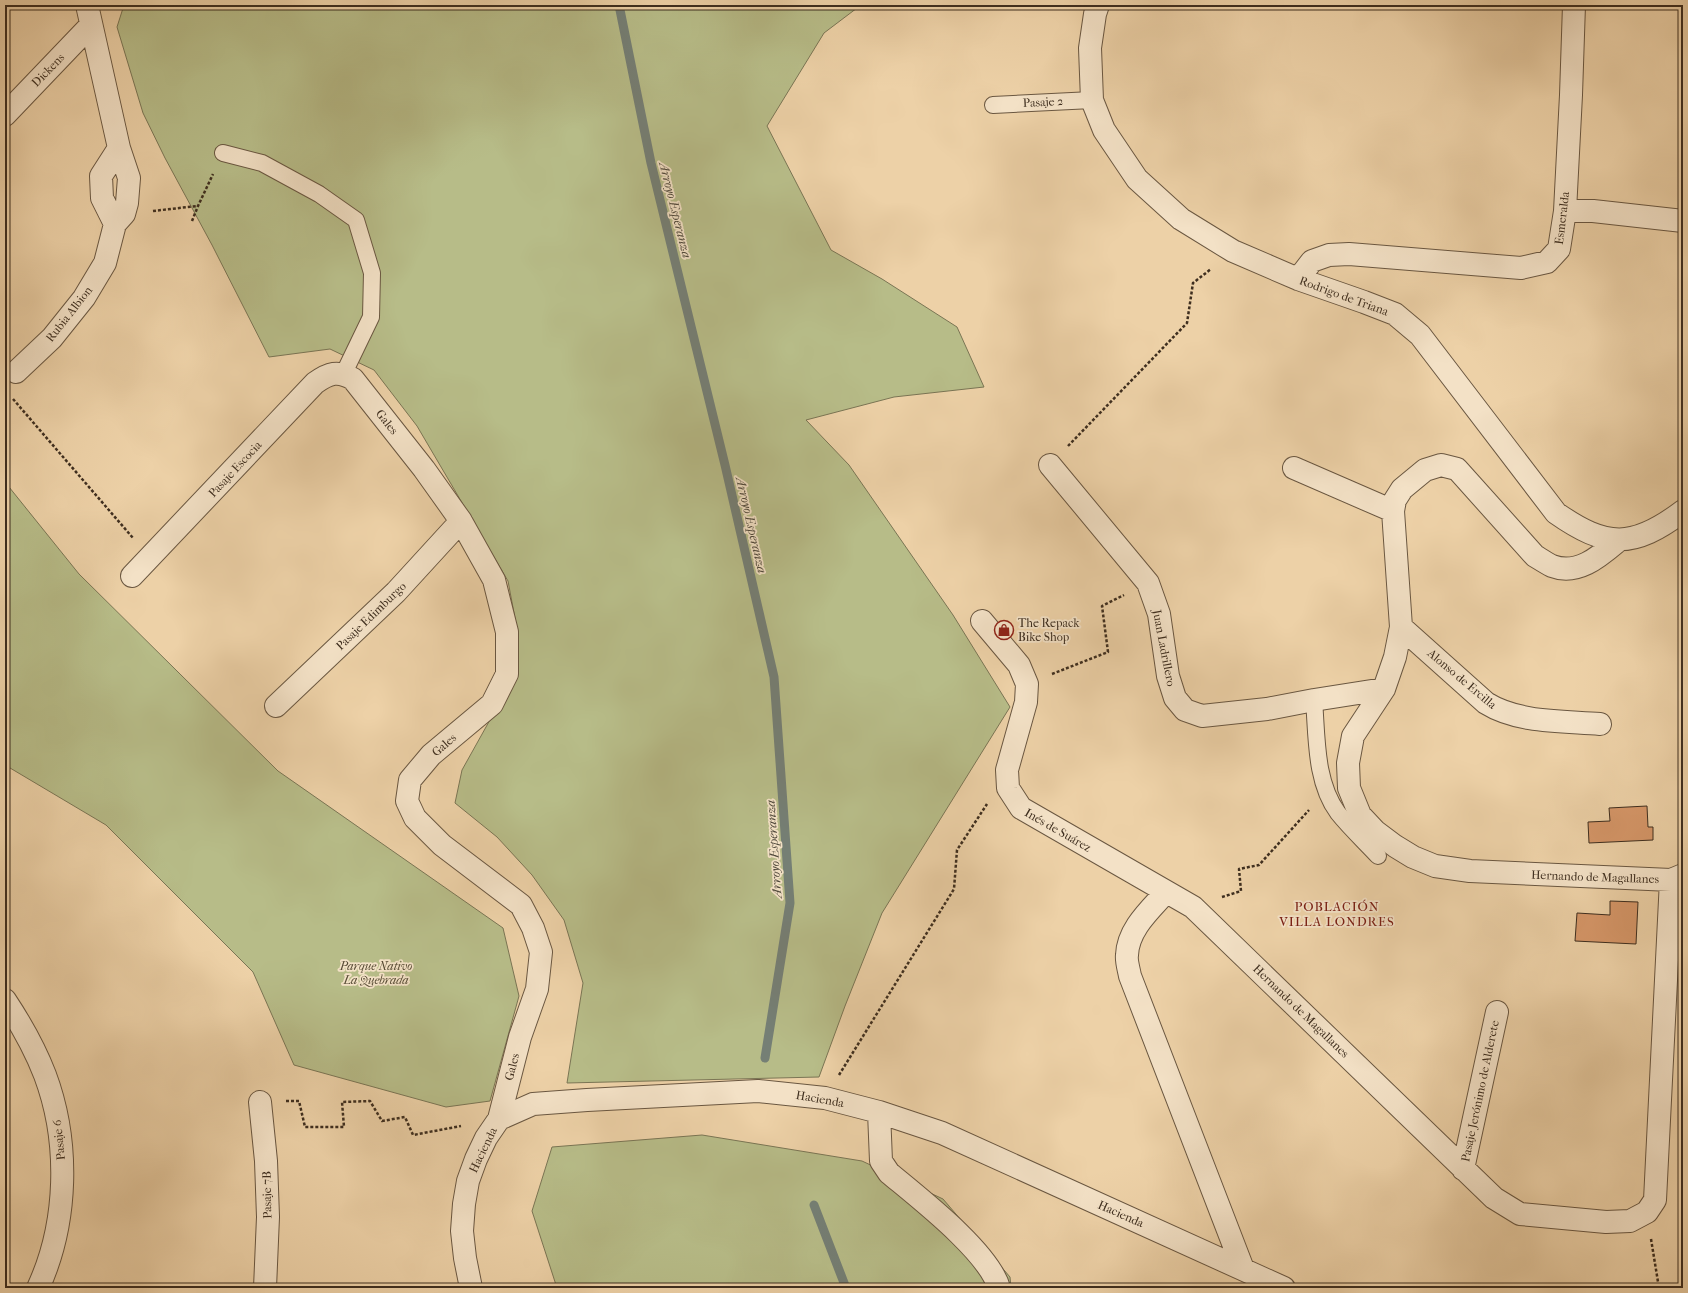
<svg xmlns="http://www.w3.org/2000/svg" width="1688" height="1293" font-family="'IM FELL French Canon',serif">
	<style>
		.green { fill: #b7bc88; stroke: #7a7554 }
		.lines { fill: none; stroke-linecap: round; stroke-linejoin: round }
		.stream { stroke: #757f75; stroke-width: 9 }
		.building { fill: #d69769; stroke: #3e2e1f }
		.lane-casing { stroke: #6a5741; stroke-width: 18 }
		.street-casing { stroke: #6a5741; stroke-width: 24 }
		.path { stroke: #3e2e1f; stroke-width: 2.5; stroke-dasharray: 3 2; stroke-linecap: butt }
		.lane { stroke: #f3e1c6; stroke-width: 16 }
		.street { stroke: #f3e1c6; stroke-width: 22 }
		.labels { text-anchor: middle; stroke-width: 3.5; stroke-linejoin: round; paint-order: stroke }
		.street-label { font-size: 12px; fill: #3e2e1f; stroke: #f3e1c6 }
		.poi-label { font-size: 12px; fill: #3e2e1f; stroke: #f3e1c6; text-anchor: start }
		.park-label { font-size: 12px; font-style: italic; fill: #564a34; stroke: #f3e1c6 }
		.water-label { font-size: 13px; font-style: italic; fill: #50493c; stroke: #f3e1c6 }
		.neighbourhood-label { font-size: 13px; letter-spacing: 1px; fill: #7a1f14; stroke: #f3e1c6 }
	</style>
	<rect width="100%" height="100%" fill="#edd1a7"/>
	<filter id="stains"><feTurbulence type="fractalNoise" baseFrequency=".005" numOctaves="4"/><feColorMatrix values="0 0 0 0 .2 0 0 0 0 .09 0 0 0 0 .02 0 0 0 .5 -.17"/></filter>
	<radialGradient id="worn" r=".72"><stop offset=".6" stop-color="#630" stop-opacity="0"/><stop offset="1" stop-color="#630" stop-opacity=".3"/></radialGradient>
	<path class="green" d="M 124,5 L 861,5 L 824,33 L 767,126 L 831,250 L 882,279 L 957,327 L 984,387 L 894,397 L 806,420 L 849,465 L 953,615 L 1010,707 L 882,913 L 845,1006 L 819,1077 L 567,1083 L 583,983 L 564,920 L 532,875 L 497,837 L 455,803 L 462,770 L 505,693 L 517,629 L 508,581 L 417,426 L 374,370 L 330,349 L 269,357 L 212,245 L 165,158 L 143,113 L 117,27 Z
		M 5,482 L 79,574 L 278,771 L 503,928 L 519,996 L 490,1101 L 446,1107 L 294,1065 L 253,972 L 106,825 L 5,765 Z
		M 702,1135 L 862,1161 L 943,1199 L 1010,1277 L 1011,1288 L 557,1288 L 532,1211 L 552,1147 Z"/>
	<g class="lines">
		<path class="stream" d="M 619,5 L 651,163 L 725,465 L 774,677 L 790,903 L 765,1058
			M 814,1205 L 846,1288"/>
	</g>
	<path class="building" d="M 1647,806 L 1648,827 L 1653,827 L 1653,840 L 1589,843 L 1588,822 L 1610,821 L 1609,808 Z
		M 1610,901 L 1638,902 L 1636,944 L 1575,941 L 1577,913 L 1610,915 Z"/>
	<g class="lines">
		<g class="lane-casing">
			<path id="lane" d="M 993,105 L 1092,100
				M 223,153 L 262,163 L 319,194 L 356,220 L 372,273 L 371,317 L 344,373
				M 1314,700 C 1317,737 1315,782 1338,813 C 1350,828 1365,842 1378,856"/>
		</g>
		<g class="street-casing">
			<path id="street" d="M 1098,5 L 1095,14 L 1090,48 L 1092,100 L 1104,130 L 1137,179 L 1181,219 L 1233,251 L 1298,279 L 1364,302 L 1395,314 L 1420,335 L 1556,513 C 1606,548 1633,549 1683,511
				M 5,115 L 91,25
				M 1565,211 L 1593,211 L 1683,221
				M 115,224 L 102,198 L 101,176 L 119,148
				M 1298,279 L 1312,261 L 1329,255 L 1349,254 L 1521,268 L 1547,262 L 1559,249 L 1565,211 L 1571,95 L 1574,5
				M 16,372 L 52,338 L 84,298 L 105,263 L 115,224 L 124,214 L 127,203 L 129,178 L 119,148 L 87,5
				M 1050,465 L 1148,583 L 1159,614 L 1168,676 L 1175,698 L 1185,710 L 1202,716 L 1267,709 L 1314,700 L 1384,689
				M 1294,468 L 1393,511
				M 1619,540 C 1600,556 1578,576 1552,566 C 1546,563 1540,559 1535,556 L 1457,469 L 1441,465 L 1425,470 L 1402,489 L 1395,500 L 1393,511 L 1401,627 L 1395,657 L 1384,689 L 1353,736 L 1348,763 L 1349,788 L 1360,815 L 1375,831 L 1395,846 L 1413,857 L 1435,866 L 1470,871 L 1671,880 L 1683,875
				M 132,576 L 315,383 C 329,373 338,370 353,379 L 424,469 L 461,521 L 494,580 L 507,632 L 507,674 L 492,704 L 431,755 L 410,780 L 407,801 L 415,818 L 442,845 L 521,905 L 533,928 L 541,952 L 537,989 L 520,1037 L 499,1119
				M 982,621 L 1019,665 L 1027,684 L 1026,702 L 1007,770 L 1008,788 L 1021,808 L 1193,907 L 1494,1198 L 1520,1214 L 1606,1222 L 1630,1221 L 1647,1212 L 1655,1200 L 1671,880
				M 1401,627 L 1486,703 C 1518,723 1563,721 1600,724
				M 276,706 L 396,592 L 461,521
				M 1166,892 C 1150,910 1128,929 1127,955 C 1126,961 1129,970 1130,976 L 1243,1269
				M 5,1000 C 21,1024 35,1049 45,1075 C 70,1142 68,1223 38,1288
				M 260,1102 L 266,1161 L 268,1217 L 265,1288
				M 879,1112 L 881,1161 L 889,1173 C 919,1198 989,1252 999,1288
				M 1463,1169 L 1497,1012
				M 471,1288 L 465,1258 L 462,1231 L 464,1204 L 468,1181 L 476,1159 L 486,1138 L 499,1119 L 533,1104 L 587,1100 L 758,1091 L 825,1098 L 879,1112 L 942,1133 L 1284,1288"/>
		</g>
		<path class="path" d="M 153,211 L 197,206
			M 192,221 L 198,206 L 213,174
			M 13,399 L 133,538
			M 1068,446 L 1187,323 L 1193,283 L 1211,269
			M 1052,674 L 1108,652 L 1102,606 L 1124,595
			M 1222,897 L 1241,891 L 1239,869 L 1259,865 L 1309,810
			M 839,1075 L 954,889 L 957,850 L 987,804
			M 286,1101 L 299,1101 L 305,1127 L 344,1127 L 342,1102 L 370,1101 L 382,1121 L 405,1117 L 413,1135 L 461,1126
			M 1651,1239 L 1659,1288"/>
		<use href="#lane" class="lane"/>
		<use href="#street" class="street"/>
	</g>
	<defs>
		<g id="shop-ring" transform="scale(1)"><circle r="9.5" fill="#f3e1c6" stroke="#8f2418" stroke-width="1.5"/><path d="M-5-2.5h2.3a2.7 3.5 0 0 1 5.4 0H5L5.5 6h-11ZM-1.5-2.5h3a1.5 2.3 0 0 0-3 0Z" fill="#8f2418"/></g>
	</defs>
	<g fill-rule="evenodd">
		<use href="#shop-ring" x="1004" y="630"/>
	</g>
	<g class="labels">
		<g class="street-label">
			<text transform="translate(48 70) rotate(-46)" y="4">Dickens</text>
			<text transform="translate(1043 102) rotate(-3)" y="4">Pasaje 2</text>
			<text transform="translate(1562 218) rotate(-83)" y="4">Esmeralda</text>
			<text transform="translate(1344 296) rotate(20)" y="4">Rodrigo de Triana</text>
			<text transform="translate(69 314) rotate(-52)" y="4">Rubia Albion</text>
			<text transform="translate(387 422) rotate(52)" y="4">Gales</text>
			<text transform="translate(235 469) rotate(-47)" y="4">Pasaje Escocia</text>
			<text transform="translate(371 616) rotate(-44)" y="4">Pasaje Edimburgo</text>
			<text transform="translate(1164 648) rotate(79)" y="4">Juan Ladrillero</text>
			<text transform="translate(1462 679) rotate(40)" y="4">Alonso de Ercilla</text>
			<text transform="translate(444 745) rotate(-41)" y="4">Gales</text>
			<text transform="translate(1058 830) rotate(30)" y="4">Inés de Suárez</text>
			<text transform="translate(1595 877) rotate(2)" y="4">Hernando de Magallanes</text>
			<text transform="translate(1301 1011) rotate(44)" y="4">Hernando de Magallanes</text>
			<text transform="translate(512 1067) rotate(-76)" y="4">Gales</text>
			<text transform="translate(1480 1091) rotate(-78)" y="4">Pasaje Jerónimo de Alderete</text>
			<text transform="translate(820 1099) rotate(10)" y="4">Hacienda</text>
			<text transform="translate(59 1140) rotate(-96)" y="4">Pasaje 6</text>
			<text transform="translate(483 1150) rotate(-64)" y="4">Hacienda</text>
			<text transform="translate(267 1195) rotate(-91)" y="4">Pasaje 7B</text>
			<text transform="translate(1121 1214) rotate(24)" y="4">Hacienda</text>
		</g>
		<g class="poi-label">
			<text x="1018" y="627">The Repack<tspan x="1018" dy="14">Bike Shop</tspan></text>
		</g>
		<g class="park-label">
			<text x="376" y="970">Parque Nativo<tspan x="376" dy="14">La Quebrada</tspan></text>
		</g>
		<g class="water-label">
			<text transform="translate(676 210) rotate(76)" y="5">Arroyo Esperanza</text>
			<text transform="translate(752 525) rotate(77)" y="5">Arroyo Esperanza</text>
			<text transform="translate(773 849) rotate(-94)" y="5">Arroyo Esperanza</text>
		</g>
		<g class="neighbourhood-label">
			<text x="1337" y="911">POBLACIÓN<tspan x="1337" dy="15">VILLA LONDRES</tspan></text>
		</g>
	</g>
	<rect width="1688" height="1293" fill="none" stroke="#edd1a7" stroke-width="20"/>
	<rect x="6" y="6" width="1676" height="1281" fill="none" stroke="#3e2e1f" stroke-width="2"/>
	<rect x="10" y="10" width="1668" height="1273" fill="none" stroke="#3e2e1f"/>
	<rect width="100%" height="100%" filter="url(#stains)"/>
	<rect width="100%" height="100%" fill="url(#worn)"/>
</svg>
